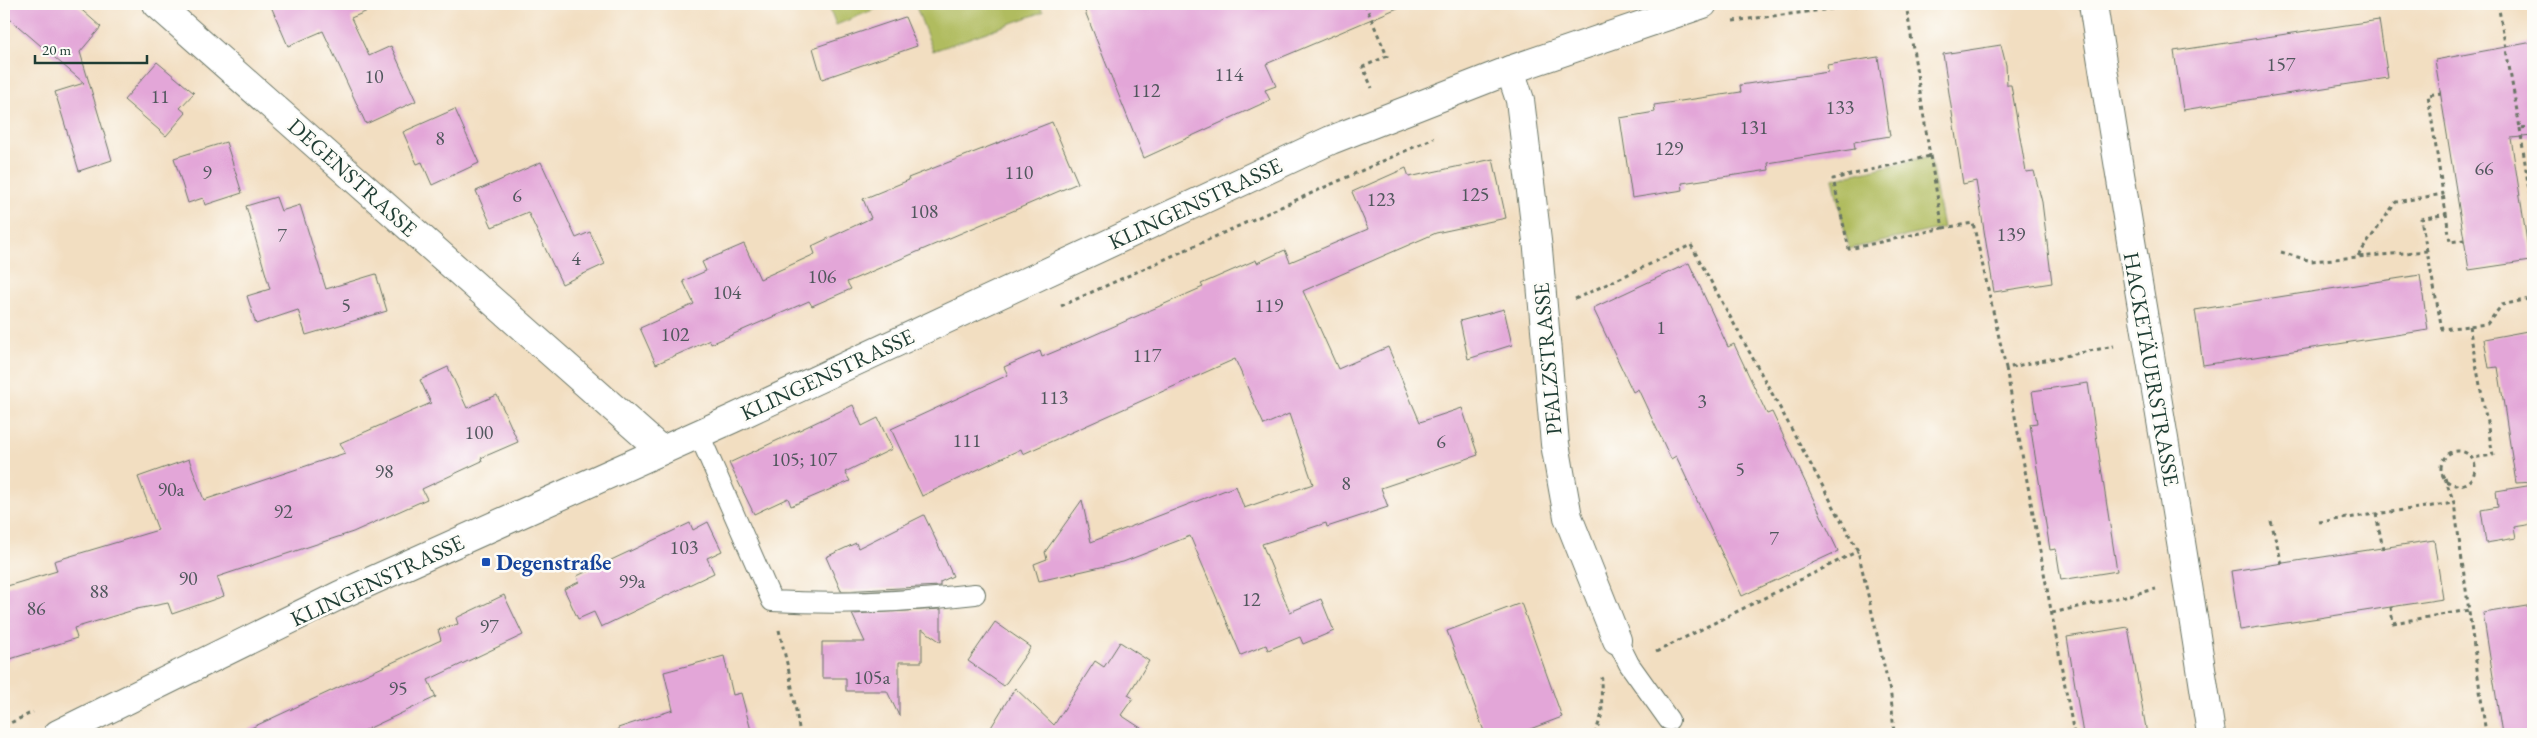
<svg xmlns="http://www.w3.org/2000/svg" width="2537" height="738" font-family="'EB Garamond',serif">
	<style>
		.green { fill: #b0bc5e; stroke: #687c49 }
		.building { fill: #e3a6d8 }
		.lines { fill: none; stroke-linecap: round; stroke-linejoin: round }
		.lane-casing { stroke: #697565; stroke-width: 22 }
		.street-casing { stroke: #697565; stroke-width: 30 }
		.secondary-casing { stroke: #697565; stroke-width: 30 }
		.path { stroke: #697565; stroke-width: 3; stroke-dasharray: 4 4; stroke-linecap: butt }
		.lane { stroke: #fff; stroke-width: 20 }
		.street { stroke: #fff; stroke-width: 28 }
		.secondary { stroke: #fff; stroke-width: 28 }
		.transit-dot { fill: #1a4fb4; stroke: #fdfcf7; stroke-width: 2 }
		.labels { text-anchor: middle; stroke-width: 5; stroke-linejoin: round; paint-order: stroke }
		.number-label { font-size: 20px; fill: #50575d }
		.street-label { font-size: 22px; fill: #1f3d34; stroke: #fdfcf7 }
		.transit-label { font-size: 22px; font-weight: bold; fill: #164399; stroke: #fdfcf7; text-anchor: start }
	</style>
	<rect width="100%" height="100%" fill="#fdfcf7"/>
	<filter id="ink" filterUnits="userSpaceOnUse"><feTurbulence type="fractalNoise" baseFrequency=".02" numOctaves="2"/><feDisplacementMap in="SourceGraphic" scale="10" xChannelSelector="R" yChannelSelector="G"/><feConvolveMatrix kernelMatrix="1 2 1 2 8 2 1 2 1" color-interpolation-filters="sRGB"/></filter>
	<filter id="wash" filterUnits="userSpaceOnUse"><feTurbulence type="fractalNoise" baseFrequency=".0096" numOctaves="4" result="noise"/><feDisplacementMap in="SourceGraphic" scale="20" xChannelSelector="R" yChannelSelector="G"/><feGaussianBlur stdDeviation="1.12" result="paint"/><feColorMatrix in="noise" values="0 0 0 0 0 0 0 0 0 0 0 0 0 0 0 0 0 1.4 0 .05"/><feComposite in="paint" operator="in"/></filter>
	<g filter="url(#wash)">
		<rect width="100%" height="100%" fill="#f2dec1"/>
		<path class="green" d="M 828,4 L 888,4 L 836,25 Z
			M 915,4 L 1039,4 L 1043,12 L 933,51 Z
			M 1930,156 L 1943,228 L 1849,249 L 1833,179 Z"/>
		<g id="blocks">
			<path class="building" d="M 4,4 L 75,4 L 101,27 L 80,52 L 112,160 L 79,171 L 55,92 L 84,83 L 4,14 Z
				M 270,4 L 384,4 L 351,18 L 369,56 L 391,46 L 416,101 L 366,124 L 323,31 L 288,46 Z
				M 1082,4 L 1407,4 L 1266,64 L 1276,86 L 1265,90 L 1270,100 L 1144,158 Z
				M 905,17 L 917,46 L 822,79 L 813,48 Z
				M 2379,20 L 2388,78 L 2183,110 L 2174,51 Z
				M 2533,42 L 2533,136 L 2511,138 L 2530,261 L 2469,270 L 2435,60 Z
				M 2001,45 L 2006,65 L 2007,85 L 2011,85 L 2026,172 L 2034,171 L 2042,202 L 2052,283 L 1994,292 L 1976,181 L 1963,184 L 1943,54 Z
				M 1878,57 L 1890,136 L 1854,142 L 1855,149 L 1768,163 L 1769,170 L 1682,183 L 1683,190 L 1632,198 L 1620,118 L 1655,112 L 1654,105 L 1741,92 L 1740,85 L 1828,72 L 1827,65 Z
				M 157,62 L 194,93 L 180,108 L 186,113 L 166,136 L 124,100 Z
				M 455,109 L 479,163 L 432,185 L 422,162 L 417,164 L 403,132 Z
				M 1052,122 L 1078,183 L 847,282 L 851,289 L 812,306 L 809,301 L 711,344 L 710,340 L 656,364 L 640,328 L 694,304 L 683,281 L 706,271 L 702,262 L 744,244 L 760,279 L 815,254 L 812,246 L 871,218 L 863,199 L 909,180 L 908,178 Z
				M 226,142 L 242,193 L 205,205 L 203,198 L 188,203 L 174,158 Z
				M 1493,159 L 1506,218 L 1436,233 L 1303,291 L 1338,369 L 1388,347 L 1420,422 L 1462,408 L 1478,455 L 1381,488 L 1388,507 L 1327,527 L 1326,523 L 1262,544 L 1290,612 L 1321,599 L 1334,631 L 1303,644 L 1300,637 L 1268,650 L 1266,645 L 1241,655 L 1190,536 L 1123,562 L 1039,581 L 1034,564 L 1047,559 L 1045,552 L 1082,500 L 1091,542 L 1236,486 L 1244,508 L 1313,484 L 1289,414 L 1264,425 L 1235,359 L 1023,454 L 1021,449 L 922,496 L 891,429 L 1008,375 L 1004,367 L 1040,351 L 1042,357 L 1085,339 L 1203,287 L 1201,284 L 1256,260 L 1257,263 L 1285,250 L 1290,262 L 1368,229 L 1352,192 L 1406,168 L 1409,177 Z
				M 541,162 L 576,238 L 590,232 L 605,264 L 562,284 L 528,212 L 492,227 L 476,191 Z
				M 276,197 L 281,211 L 300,205 L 326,289 L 376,274 L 387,311 L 306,335 L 298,310 L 256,324 L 247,296 L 270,289 L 246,206 Z
				M 1689,263 L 1728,347 L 1734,344 L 1767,414 L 1772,412 L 1838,551 L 1742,596 L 1676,456 L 1671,459 L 1638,389 L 1633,392 L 1593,308 Z
				M 2420,275 L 2428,330 L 2203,365 L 2195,310 Z
				M 1504,309 L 1512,345 L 1468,359 L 1460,321 Z
				M 2533,330 L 2533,482 L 2516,483 L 2498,367 L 2489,368 L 2484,339 Z
				M 448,367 L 467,408 L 497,395 L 518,442 L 481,458 L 482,461 L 422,489 L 427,499 L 353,532 L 217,577 L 224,596 L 172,614 L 168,603 L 137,609 L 74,628 L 77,638 L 4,661 L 4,587 L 57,571 L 54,561 L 158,530 L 138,477 L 189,459 L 204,500 L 345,453 L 340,443 L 431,403 L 420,380 Z
				M 2088,383 L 2117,571 L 2061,580 L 2056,549 L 2050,550 L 2030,424 L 2037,423 L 2032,391 Z
				M 853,405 L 862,426 L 878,418 L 892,449 L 845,472 L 850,481 L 791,506 L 788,498 L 754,514 L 729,463 Z
				M 2533,485 L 2533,524 L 2514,527 L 2516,538 L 2486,543 L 2481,510 L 2498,507 L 2496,491 Z
				M 924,515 L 953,576 L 940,582 L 940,586 L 841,591 L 826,557 L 856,543 L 858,548 Z
				M 708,522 L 722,551 L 707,558 L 714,573 L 601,627 L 594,612 L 578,619 L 564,589 L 579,582 L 577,576 L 690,523 L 693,530 Z
				M 2434,540 L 2443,599 L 2240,630 L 2231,571 Z
				M 504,595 L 523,635 L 428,680 L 436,697 L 357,734 L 238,734 L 441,640 L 438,630 L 458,624 L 456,618 Z
				M 1521,603 L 1562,717 L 1517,734 L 1485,734 L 1447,631 Z
				M 2533,605 L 2533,734 L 2502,734 L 2483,613 Z
				M 941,609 L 941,642 L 922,629 L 922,662 L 899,662 L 899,716 L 887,691 L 846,691 L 846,678 L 822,678 L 822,642 L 865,642 L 852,614 Z
				M 995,622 L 1031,647 L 1004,686 L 968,661 Z
				M 2128,627 L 2147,734 L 2083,734 L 2067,637 Z
				M 1120,642 L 1149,661 L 1128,695 L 1133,698 L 1121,715 L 1150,734 L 987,734 L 1015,688 L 1054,725 L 1095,661 L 1104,667 Z
				M 724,656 L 733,695 L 741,693 L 752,734 L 619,734 L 618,728 L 673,710 L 664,672 Z"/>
		</g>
	</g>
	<g filter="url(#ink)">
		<use href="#blocks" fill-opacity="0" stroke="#697565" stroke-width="1"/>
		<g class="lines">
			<g class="lane-casing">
				<path id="lane" d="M 698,432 L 772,601 C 840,605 907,602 975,594
					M 1617,640 L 1629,664 L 1669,720"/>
			</g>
			<g class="street-casing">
				<path id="street" d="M 157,4 L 661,450
					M 2093,4 C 2130,248 2175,490 2211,734
					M 1510,70 L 1520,100 L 1538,249 L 1555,444 L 1568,517 L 1617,640"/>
			</g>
			<g class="secondary-casing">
				<path id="secondary" d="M 58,734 L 340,595 L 732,419 L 1331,140 L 1510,70 L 1703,4"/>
			</g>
			<path class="path" d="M 1365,4 L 1387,56 L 1363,67 L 1372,88
				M 1906,4 L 1930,156
				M 2498,4 L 2520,128 L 2533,127
				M 1733,21 L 1871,4
				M 2520,128 L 2533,218
				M 1930,156 L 1943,228 L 1849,249 L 1833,179 Z
				M 2446,213 L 2450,242 L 2464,240
				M 1943,228 L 1973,223 L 2006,368 L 2114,346
				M 2427,251 L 2421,219 L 2446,214 L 2443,194
				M 2281,252 L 2311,261 L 2427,251 L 2442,329 L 2487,324 L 2502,305 L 2533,298
				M 2358,256 L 2396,202 L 2443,194 L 2428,95 L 2441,93
				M 1575,299 L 1691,245 L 1858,551 L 1891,696 L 1894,734
				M 1061,306 L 1434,138
				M 2469,326 L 2493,455 L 2472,458
				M 2006,368 L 2074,734
				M2441 468a17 17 0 1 1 34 0a17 17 0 1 1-34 0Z
				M 2445,478 L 2454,503 L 2486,734
				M 2376,514 L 2383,549
				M 2271,521 L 2282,564
				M 2319,522 L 2454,503
				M 2391,607 L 2393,623 L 2469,610
				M 2052,613 L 2156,589
				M 779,630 L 790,676 L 800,734
				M 1656,652 L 1858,551
				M 4,726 L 33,712
				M 1595,734 L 1602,714 L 1601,679 L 1603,678"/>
			<use href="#lane" class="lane"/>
			<use href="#street" class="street"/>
			<use href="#secondary" class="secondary"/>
		</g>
	</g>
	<rect class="transit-dot" x="481" y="557" width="10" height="10" rx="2.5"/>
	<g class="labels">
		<g class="number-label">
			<text x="2281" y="71">157</text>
			<text x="1229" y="81">114</text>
			<text x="374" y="83">10</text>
			<text x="1146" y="97">112</text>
			<text x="160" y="103">11</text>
			<text x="1840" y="114">133</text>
			<text x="1754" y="134">131</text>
			<text x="440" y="145">8</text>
			<text x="1669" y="155">129</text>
			<text x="2484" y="175">66</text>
			<text x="207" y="179">9</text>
			<text x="1019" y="179">110</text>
			<text x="1475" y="201">125</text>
			<text x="517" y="202">6</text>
			<text x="1381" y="206">123</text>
			<text x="924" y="218">108</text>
			<text x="2011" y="241">139</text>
			<text x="282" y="242">7</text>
			<text x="576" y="265">4</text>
			<text x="822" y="283">106</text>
			<text x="727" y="299">104</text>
			<text x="346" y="312">5</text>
			<text x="1269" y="312">119</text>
			<text x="1661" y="334">1</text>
			<text x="675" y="341">102</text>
			<text x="1147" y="362">117</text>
			<text x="1054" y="404">113</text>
			<text x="1702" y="408">3</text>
			<text x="479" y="439">100</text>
			<text x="967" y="447">111</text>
			<text x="1441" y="448">6</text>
			<text x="804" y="466">105; 107</text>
			<text x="1740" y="476">5</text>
			<text x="384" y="478">98</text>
			<text x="1346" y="490">8</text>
			<text x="171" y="496">90a</text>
			<text x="283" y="518">92</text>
			<text x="1774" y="545">7</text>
			<text x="684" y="554">103</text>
			<text x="188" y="585">90</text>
			<text x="632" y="588">99a</text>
			<text x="99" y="598">88</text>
			<text x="1251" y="606">12</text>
			<text x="36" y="615">86</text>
			<text x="489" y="633">97</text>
			<text x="872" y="684">105a</text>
			<text x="398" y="695">95</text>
		</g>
		<g class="street-label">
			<text transform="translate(353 177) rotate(42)" y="8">DEGENSTRASSE</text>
			<text transform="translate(1195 203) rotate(-25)" y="8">KLINGENSTRASSE</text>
			<text transform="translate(1547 359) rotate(-95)" y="8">PFALZSTRASSE</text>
			<text transform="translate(2152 369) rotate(80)" y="8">HACKETÄUERSTRASSE</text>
			<text transform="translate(827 374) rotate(-25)" y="8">KLINGENSTRASSE</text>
			<text transform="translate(377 580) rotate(-25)" y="8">KLINGENSTRASSE</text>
		</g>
		<g class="transit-label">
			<text x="496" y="570">Degenstraße</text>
		</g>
	</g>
	<rect width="2537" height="738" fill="none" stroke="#fdfcf7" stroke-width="20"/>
	<path d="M35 55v8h112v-8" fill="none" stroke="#1f3d34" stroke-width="2.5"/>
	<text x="42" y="55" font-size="15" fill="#1f3d34" stroke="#fdfcf7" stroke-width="4" paint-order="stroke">20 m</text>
</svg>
